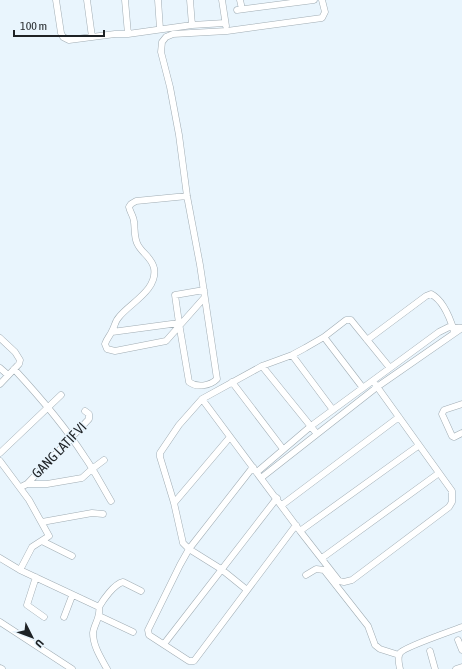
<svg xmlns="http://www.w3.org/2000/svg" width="462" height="669" font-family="'Asap Condensed',sans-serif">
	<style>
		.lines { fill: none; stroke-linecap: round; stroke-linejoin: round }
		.minor-casing { stroke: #a0acb3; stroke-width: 7 }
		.minor { stroke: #fff; stroke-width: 6 }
		.labels { text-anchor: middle; stroke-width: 3; stroke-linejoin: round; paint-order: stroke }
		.street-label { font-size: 14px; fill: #1e2225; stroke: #e9f5fd }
	</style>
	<rect width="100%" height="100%" fill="#e9f5fd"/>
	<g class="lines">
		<g class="minor-casing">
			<path id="minor" d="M 56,0 L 61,33 L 63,37 L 69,40 L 115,34 L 128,34 L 192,25 L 225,23
				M 87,0 L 92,37
				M 125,0 L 128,34
				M 158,0 L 160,29
				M 190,0 L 192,25
				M 222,0 L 226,26
				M 240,0 L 242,9
				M 237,10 L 314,0
				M 187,196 L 136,201 L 131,204 L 129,207 C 130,212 134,217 134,222 C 135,229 134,236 137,243 C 141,253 151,256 154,268 C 158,290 130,303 119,317 C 115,321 115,326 112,331 C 110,336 107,338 105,344 L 107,349 L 115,351 L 166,341 L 204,298
				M 179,323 L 175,295 L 204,290
				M 112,332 L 179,323 L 189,382 C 197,388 210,386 217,379 L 200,265 L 187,196 L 179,135 L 170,87 L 161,52 L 162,42 L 166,37 L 173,34 L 227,31 L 322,18 L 325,12 L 322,0
				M 324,337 L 363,388
				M 0,338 L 15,352 L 20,360 L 19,364 L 0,384
				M 367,340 L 426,296 L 431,294 C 443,300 450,318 454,331
				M 292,355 L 333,410
				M 262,366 L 317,434
				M 0,368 L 8,375
				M 14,369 C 39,396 64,425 84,456 C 94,470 102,486 111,501
				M 232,382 L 283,449
				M 202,399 L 300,531 L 339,581 L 344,582 L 352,580 L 449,507 L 452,502 L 452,491 L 373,381
				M 462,404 L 444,410 L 442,414 L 452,436 L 454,437 L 462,433
				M 0,453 L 61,395
				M 0,461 L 29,500 L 49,536 L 32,547 L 20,570
				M 253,467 L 189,549 L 180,565 L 148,630 L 149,635 L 189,661 L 194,661 L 296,525
				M 257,472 L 311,426 L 439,332 L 449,327 L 462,328
				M 261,478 L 377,387 L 462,328
				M 27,484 L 47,484 L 82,478 L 92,469 L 104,460
				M 21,487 L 27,484 L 89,419 L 89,414 L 85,411
				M 174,503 L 230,437
				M 282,505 L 399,417
				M 42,522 L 92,513 L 103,514
				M 300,531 L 418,446
				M 42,541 L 72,556
				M 0,558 L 20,570 L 99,607 C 101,617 94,624 93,633 C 93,646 101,658 107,669
				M 322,558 L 439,473
				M 306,575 L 316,569 L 324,570 L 368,626 L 375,645 L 380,649 L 399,655
				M 36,577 L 27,605 L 44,617
				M 247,590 L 221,569 L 189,549 L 183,543 L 174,503 L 160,457 L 160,453 L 179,425 L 202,399 L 262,366 L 292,355 L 305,348 L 324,337 L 346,320 L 351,320 L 355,325 L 390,368
				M 99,607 C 103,600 114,584 123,582 L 141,591
				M 99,616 L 133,632
				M 64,617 L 72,596
				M 0,622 L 72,669
				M 458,640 L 462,650
				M 164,644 L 277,498
				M 430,651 L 435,669
				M 0,668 L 2,669
				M 400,669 C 399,664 397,658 400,653 C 404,647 452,631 462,627
				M 456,669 L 462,667"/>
		</g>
		<use href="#minor" class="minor"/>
	</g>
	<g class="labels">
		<g class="street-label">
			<text transform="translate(59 450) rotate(-46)" y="5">GANG LATIF VI</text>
		</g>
	</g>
	<g transform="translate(32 637) rotate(132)" stroke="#e9f5fd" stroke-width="3" paint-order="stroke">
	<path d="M0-3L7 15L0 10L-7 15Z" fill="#1e2225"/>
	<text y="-6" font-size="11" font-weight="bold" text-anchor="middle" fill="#1e2225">U</text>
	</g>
	<path d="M14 30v6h90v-6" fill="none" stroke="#1e2225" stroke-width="2"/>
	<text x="20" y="30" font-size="12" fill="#1e2225" stroke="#e9f5fd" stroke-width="3" paint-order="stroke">100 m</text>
</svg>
